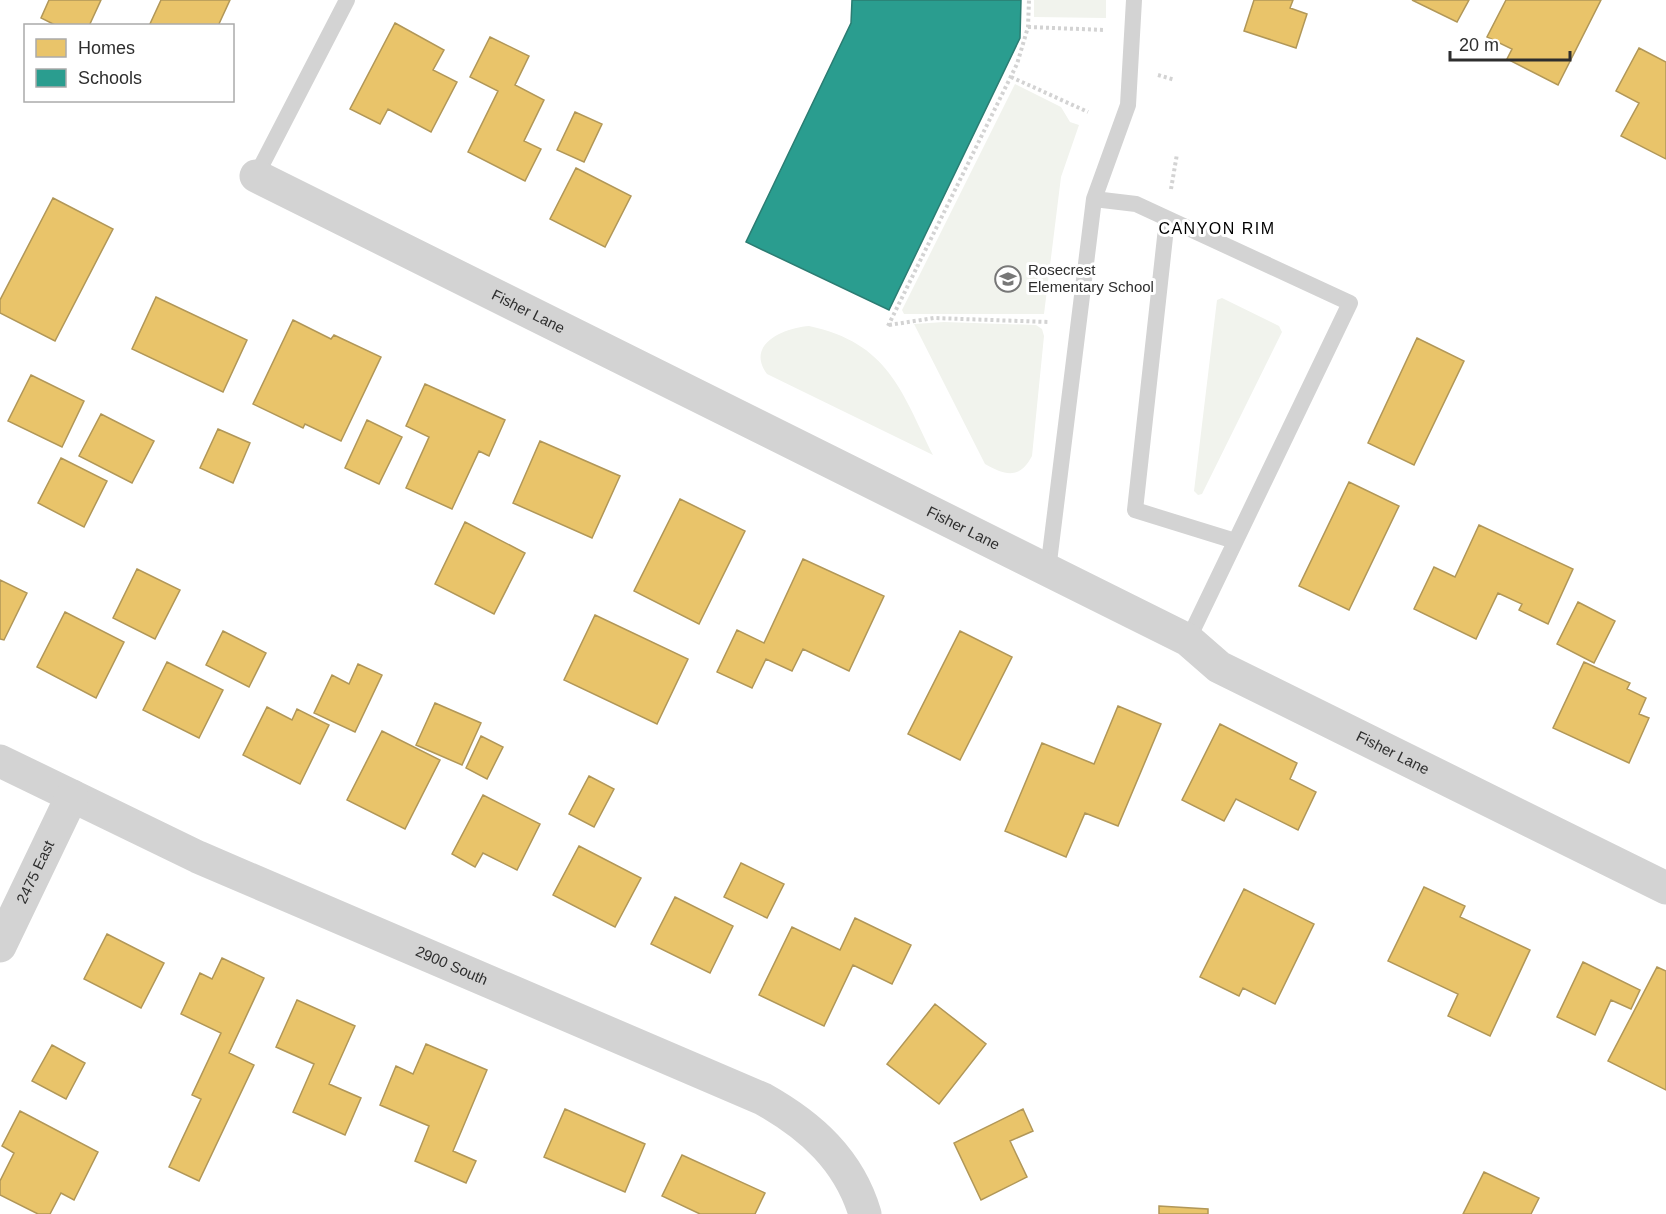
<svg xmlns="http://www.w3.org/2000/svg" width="1666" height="1214" font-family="Helvetica,sans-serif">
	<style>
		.green { fill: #f1f3ed }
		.homes { fill: #e9c46a; stroke: #b19758; stroke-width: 1.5 }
		.schools { fill: #2a9d8f; stroke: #2b7c72; stroke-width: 1.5 }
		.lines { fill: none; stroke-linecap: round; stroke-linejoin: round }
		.path { stroke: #d3d3d3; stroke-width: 4; stroke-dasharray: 3 3; stroke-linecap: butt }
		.lane { stroke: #d3d3d3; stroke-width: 16 }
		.street { stroke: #d3d3d3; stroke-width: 33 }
		.labels { text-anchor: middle; stroke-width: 6; stroke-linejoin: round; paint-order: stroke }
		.poi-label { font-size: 15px; fill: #2e2e2e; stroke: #fff; text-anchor: start }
		.street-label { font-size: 15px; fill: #2e2e2e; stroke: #fff }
		.neighbourhood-label { font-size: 16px; letter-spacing: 1.5px; fill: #000; stroke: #fff }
	</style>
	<rect width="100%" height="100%" fill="#fff"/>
	<path class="green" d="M 1034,0 L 1106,0 L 1106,18 L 1034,17 Z
		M 1015,84 L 1061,107 L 1070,122 L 1079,125 L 1061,177 L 1044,314 L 904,314 L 902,310 Z
		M 1222,298 L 1279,326 L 1282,332 L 1202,494 L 1198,495 L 1194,491 L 1217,300 Z
		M 944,322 L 1036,325 L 1042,329 L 1044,336 L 1032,456 C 1020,479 1006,476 985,464 L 914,324 Z
		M 809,326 C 888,343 901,390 933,455 L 767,374 C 745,344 784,328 809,326 Z"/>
	<path class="homes" d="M 49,0 L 101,0 L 89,26 L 57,26 L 41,18 Z
		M 161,0 L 230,0 L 218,26 L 149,26 Z
		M 1254,0 L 1293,0 L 1290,8 L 1307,14 L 1296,48 L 1244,31 Z
		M 1412,0 L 1469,0 L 1457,22 Z
		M 1506,0 L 1601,0 L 1558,85 L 1507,59 L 1512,49 L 1487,37 Z
		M 395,23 L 444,50 L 433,70 L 457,82 L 431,132 L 388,109 L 380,124 L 350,109 Z
		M 490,37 L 529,56 L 515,85 L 544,100 L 524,141 L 541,149 L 525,181 L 468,152 L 498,91 L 470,77 Z
		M 1639,48 L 1666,62 L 1666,159 L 1621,136 L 1639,103 L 1616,91 Z
		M 575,112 L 602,124 L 584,162 L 557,150 Z
		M 576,168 L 631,196 L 605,247 L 550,219 Z
		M 53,198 L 113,229 L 55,341 L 0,313 L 0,300 Z
		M 156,297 L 247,340 L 223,392 L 132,349 Z
		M 293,320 L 331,339 L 334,335 L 381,357 L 341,441 L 305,424 L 303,428 L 253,404 Z
		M 1417,338 L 1464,361 L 1414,465 L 1368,443 Z
		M 31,375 L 84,401 L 62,447 L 8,421 Z
		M 425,384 L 505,420 L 489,456 L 479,451 L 452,509 L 406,488 L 429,437 L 406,426 Z
		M 101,414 L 154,441 L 132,483 L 79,456 Z
		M 367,420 L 402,437 L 379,484 L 345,468 Z
		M 218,429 L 250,443 L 233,483 L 200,468 Z
		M 540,441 L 620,476 L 592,538 L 513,503 Z
		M 61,458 L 107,481 L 84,527 L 38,503 Z
		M 1349,482 L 1399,506 L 1349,610 L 1299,586 Z
		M 680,499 L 745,531 L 699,624 L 634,591 Z
		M 465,522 L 525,553 L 494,614 L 435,584 Z
		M 1479,525 L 1573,569 L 1548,624 L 1519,610 L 1522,604 L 1498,593 L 1476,639 L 1414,609 L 1434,567 L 1455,577 Z
		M 803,559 L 884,596 L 849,671 L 803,649 L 792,671 L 766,659 L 752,688 L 717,672 L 737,630 L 764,643 Z
		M 137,569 L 180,590 L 155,639 L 113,618 Z
		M 0,580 L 27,593 L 4,640 L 0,639 Z
		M 1578,602 L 1615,621 L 1594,663 L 1557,644 Z
		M 65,612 L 124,642 L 96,698 L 37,667 Z
		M 595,615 L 688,659 L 657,724 L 564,680 Z
		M 223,631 L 266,653 L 249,687 L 206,665 Z
		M 960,631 L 1012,657 L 960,760 L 908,734 Z
		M 167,662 L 223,690 L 199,738 L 143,710 Z
		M 1584,662 L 1630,683 L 1627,689 L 1646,698 L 1639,714 L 1649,718 L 1629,763 L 1553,728 Z
		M 358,664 L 382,675 L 355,732 L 314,713 L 332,675 L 349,684 Z
		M 435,703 L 481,723 L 462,765 L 416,745 Z
		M 1118,706 L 1161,724 L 1118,826 L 1085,813 L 1066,857 L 1005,831 L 1042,743 L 1094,764 Z
		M 267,707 L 292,720 L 297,709 L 329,725 L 300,784 L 243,755 Z
		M 1220,724 L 1297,763 L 1290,779 L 1316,792 L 1298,830 L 1236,799 L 1224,821 L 1182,800 Z
		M 382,731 L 440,760 L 405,829 L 347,800 Z
		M 481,736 L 503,747 L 487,779 L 466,768 Z
		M 589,776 L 614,789 L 594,827 L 569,814 Z
		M 483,795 L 540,824 L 517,870 L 483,853 L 475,867 L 452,854 Z
		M 579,846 L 641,878 L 615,927 L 553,895 Z
		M 741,863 L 784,884 L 767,918 L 724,897 Z
		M 1424,887 L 1465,906 L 1460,917 L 1530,950 L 1490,1036 L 1448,1016 L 1458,994 L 1388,961 Z
		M 1244,889 L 1314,924 L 1275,1004 L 1243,988 L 1239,996 L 1200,977 Z
		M 675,897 L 733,926 L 710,973 L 651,944 Z
		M 855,918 L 911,945 L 892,984 L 853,965 L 824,1026 L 759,995 L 792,927 L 840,950 Z
		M 107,934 L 164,963 L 141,1008 L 84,979 Z
		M 222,958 L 264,978 L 229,1053 L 254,1065 L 199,1181 L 169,1167 L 201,1099 L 192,1095 L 221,1033 L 181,1014 L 200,973 L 212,979 Z
		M 1583,962 L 1640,990 L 1631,1009 L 1611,1000 L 1595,1035 L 1557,1017 Z
		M 1657,967 L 1666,971 L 1666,1090 L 1608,1061 Z
		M 297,1000 L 355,1026 L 329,1084 L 361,1098 L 345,1135 L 293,1112 L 314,1064 L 276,1047 Z
		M 935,1004 L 986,1044 L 939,1104 L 887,1064 Z
		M 426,1044 L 487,1070 L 453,1151 L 476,1161 L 466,1183 L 415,1161 L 429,1126 L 380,1105 L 396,1066 L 413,1074 Z
		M 52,1045 L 85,1063 L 66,1099 L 32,1081 Z
		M 565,1109 L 645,1144 L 625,1192 L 544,1157 Z
		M 1023,1109 L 1033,1131 L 1010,1141 L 1027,1177 L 981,1200 L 954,1143 Z
		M 20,1111 L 98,1152 L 74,1200 L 61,1193 L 50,1214 L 38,1214 L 0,1195 L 0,1181 L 14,1153 L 2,1146 Z
		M 682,1155 L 765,1193 L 755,1214 L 700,1214 L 662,1196 Z
		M 1484,1172 L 1539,1198 L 1531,1214 L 1463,1214 Z
		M 1159,1206 L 1208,1209 L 1208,1214 L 1159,1214 Z"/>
	<path class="schools" d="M 852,0 L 1021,0 L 1020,38 L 889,310 L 746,242 L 851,23 Z"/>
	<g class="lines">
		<path class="path" d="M 1028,27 L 1105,30
			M 1158,75 L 1175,80
			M 1011,77 L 1088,112
			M 1171,189 L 1177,154
			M 889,325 L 934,318 L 1049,322
			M 888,326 L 1017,64 L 1028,27 L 1029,0"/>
		<path class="lane" d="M 1134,0 L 1128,105 L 1094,199 L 1136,204 L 1350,303 L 1188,640
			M 256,176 L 347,0
			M 1167,219 L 1135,510 L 1235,541
			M 1048,570 L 1094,199"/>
		<g class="street">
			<path id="s1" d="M 256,176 L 1188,640 L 1219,667 L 1666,888"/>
			<path id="s2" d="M 0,761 L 198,857 L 763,1099 C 811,1126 849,1160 865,1214"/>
			<path id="s3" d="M 0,946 L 72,796"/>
		</g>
	</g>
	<defs>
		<g id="school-ring" transform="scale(1.35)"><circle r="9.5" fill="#fff" stroke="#777" stroke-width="1.5"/><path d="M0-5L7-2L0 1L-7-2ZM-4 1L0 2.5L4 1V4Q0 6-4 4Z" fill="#777"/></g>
	</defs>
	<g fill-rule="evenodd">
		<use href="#school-ring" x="1008" y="279"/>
	</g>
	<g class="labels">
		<g class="poi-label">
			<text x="1028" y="275">Rosecrest<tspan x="1028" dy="17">Elementary School</tspan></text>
		</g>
		<g class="street-label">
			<text dy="5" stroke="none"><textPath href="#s1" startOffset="304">Fisher Lane</textPath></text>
			<text dy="5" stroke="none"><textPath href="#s1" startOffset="790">Fisher Lane</textPath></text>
			<text dy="5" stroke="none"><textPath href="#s1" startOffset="1276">Fisher Lane</textPath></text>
			<text dy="5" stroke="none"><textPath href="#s3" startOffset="82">2475 East</textPath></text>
			<text dy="5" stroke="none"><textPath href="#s2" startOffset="496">2900 South</textPath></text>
		</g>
		<g class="neighbourhood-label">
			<text x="1217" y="234">CANYON RIM</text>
		</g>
	</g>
	<rect x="24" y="24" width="210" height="78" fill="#ffffff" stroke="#ababab" stroke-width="1.5"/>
	<rect x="36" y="39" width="30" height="18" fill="#e9c46a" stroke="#ababab" stroke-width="1.5"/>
	<text x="78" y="54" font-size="18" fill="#2e2e2e">Homes</text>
	<rect x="36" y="69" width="30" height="18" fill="#2a9d8f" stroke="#ababab" stroke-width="1.5"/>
	<text x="78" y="84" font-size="18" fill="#2e2e2e">Schools</text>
	<path d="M1450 51v9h120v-9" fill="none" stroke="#2e2e2e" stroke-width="3"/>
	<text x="1459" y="51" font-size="18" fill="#2e2e2e" stroke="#ffffff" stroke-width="4.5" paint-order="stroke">20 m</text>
</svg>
